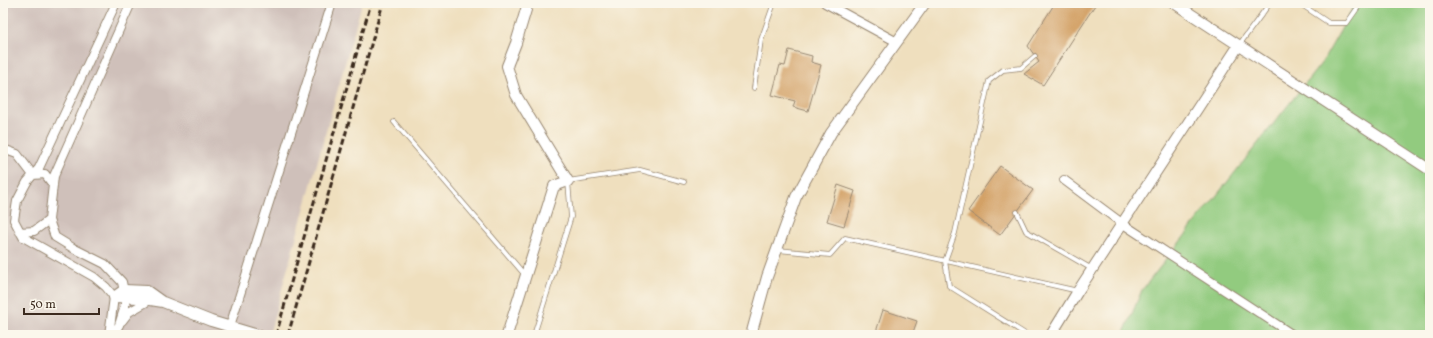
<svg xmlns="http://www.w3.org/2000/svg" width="1433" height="338" font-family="Vollkorn,serif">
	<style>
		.industrial { fill: #cfc0ba }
		.green { fill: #92cb7f; stroke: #667a4e }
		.building { fill: #d3a166 }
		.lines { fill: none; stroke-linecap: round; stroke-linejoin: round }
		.service-casing { stroke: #95846e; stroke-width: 5.5 }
		.minor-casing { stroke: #95846e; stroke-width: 10 }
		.tertiary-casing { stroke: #95846e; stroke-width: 12 }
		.service { stroke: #fff; stroke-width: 4 }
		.minor { stroke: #fff; stroke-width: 8 }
		.tertiary { stroke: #fff; stroke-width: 10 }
		.rail { stroke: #3b2a1e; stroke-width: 3; stroke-dasharray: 6 3; stroke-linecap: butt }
	</style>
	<rect width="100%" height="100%" fill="#fbf7ec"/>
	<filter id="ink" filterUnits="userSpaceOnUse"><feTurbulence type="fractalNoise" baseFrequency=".025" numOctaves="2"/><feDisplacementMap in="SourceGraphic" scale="8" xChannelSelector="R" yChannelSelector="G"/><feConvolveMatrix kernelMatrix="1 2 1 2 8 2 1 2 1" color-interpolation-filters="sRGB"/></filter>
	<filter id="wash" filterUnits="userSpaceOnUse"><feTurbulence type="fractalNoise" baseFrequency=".012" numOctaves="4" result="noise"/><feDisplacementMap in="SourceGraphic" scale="16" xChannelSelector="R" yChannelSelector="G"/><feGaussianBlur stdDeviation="0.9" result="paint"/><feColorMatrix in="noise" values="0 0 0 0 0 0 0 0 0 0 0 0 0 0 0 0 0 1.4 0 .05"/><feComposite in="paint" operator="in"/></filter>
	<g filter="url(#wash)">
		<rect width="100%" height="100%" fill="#efdfbe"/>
		<path class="industrial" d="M 3,3 L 362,3 L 269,335 L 3,335 Z"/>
		<path class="green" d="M 1356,3 L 1430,3 L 1430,335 L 1123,335 L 1142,290 L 1323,61 Z"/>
		<g id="blocks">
			<path class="building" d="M 1055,3 L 1092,3 L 1095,5 L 1043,85 L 1024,74 L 1039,62 L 1028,46 Z
				M 789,50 L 812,56 L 811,62 L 821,65 L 808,111 L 793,107 L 795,101 L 772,95 L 780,65 L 785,66 Z
				M 1000,166 L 1033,190 L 1000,235 L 968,211 Z
				M 838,185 L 855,191 L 844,226 L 827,221 Z
				M 883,310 L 917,321 L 912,335 L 875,335 Z"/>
		</g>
	</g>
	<g filter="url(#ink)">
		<use href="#blocks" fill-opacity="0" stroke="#95846e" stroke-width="1"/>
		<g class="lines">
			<g class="service-casing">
				<path id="service" d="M 1299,3 L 1329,23 L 1347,23 L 1361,3
					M 1239,45 L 1270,3
					M 754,88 L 761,40 L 774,3
					M 394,122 L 524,274
					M 1017,212 L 1026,231 L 1092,269
					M 778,250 L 830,255 L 845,238 L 1078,291
					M 534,335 L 571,217 L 568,181 L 640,170 L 684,182
					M 1027,335 L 949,286 L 945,261 L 955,233 L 989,81 L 1003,70 L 1021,68 L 1035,56"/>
			</g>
			<g class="minor-casing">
				<path id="minor" d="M 825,3 L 897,42
					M 3,149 L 17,154 L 33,175 L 45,174 L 53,185
					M 1064,180 L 1123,224 L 1293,335
					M 20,232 L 34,231 L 49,220
					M 122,321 L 129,312 L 150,300
					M 109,335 L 114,297 L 106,287 L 94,277 L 23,237 L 14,220 L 17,201 L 27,182 L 39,168 L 116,3
					M 113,335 L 119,325 L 125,306 L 125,297 L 122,282 L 105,264 L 73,248 L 55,237 L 49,220 L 54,176 L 131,3
					M 229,335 L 230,326 L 332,3"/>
			</g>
			<g class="tertiary-casing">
				<path id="tertiary" d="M 1174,3 L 1430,170
					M 114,297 L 138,298 L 163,302 L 211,321 L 258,335
					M 114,297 L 124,290 L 147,291 L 161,301
					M 507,335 L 554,186 L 568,181 L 516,95 L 507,66 L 516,43 L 528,3
					M 751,335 L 767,277 L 796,197 L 831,133 L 925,3
					M 1051,335 L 1078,291 L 1239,45"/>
			</g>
			<use href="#service" class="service"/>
			<use href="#minor" class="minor"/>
			<use href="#tertiary" class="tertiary"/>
			<path class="rail" d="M 276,335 L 371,3
				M 288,335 L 383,3"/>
		</g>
	</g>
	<rect width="1433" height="338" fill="none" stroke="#fbf7ec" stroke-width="16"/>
	<path d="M24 308v6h75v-6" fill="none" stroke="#3b2a1e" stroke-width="2"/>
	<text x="30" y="308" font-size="12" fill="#3b2a1e" stroke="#fbf7ec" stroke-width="3" paint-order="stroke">50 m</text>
</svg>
